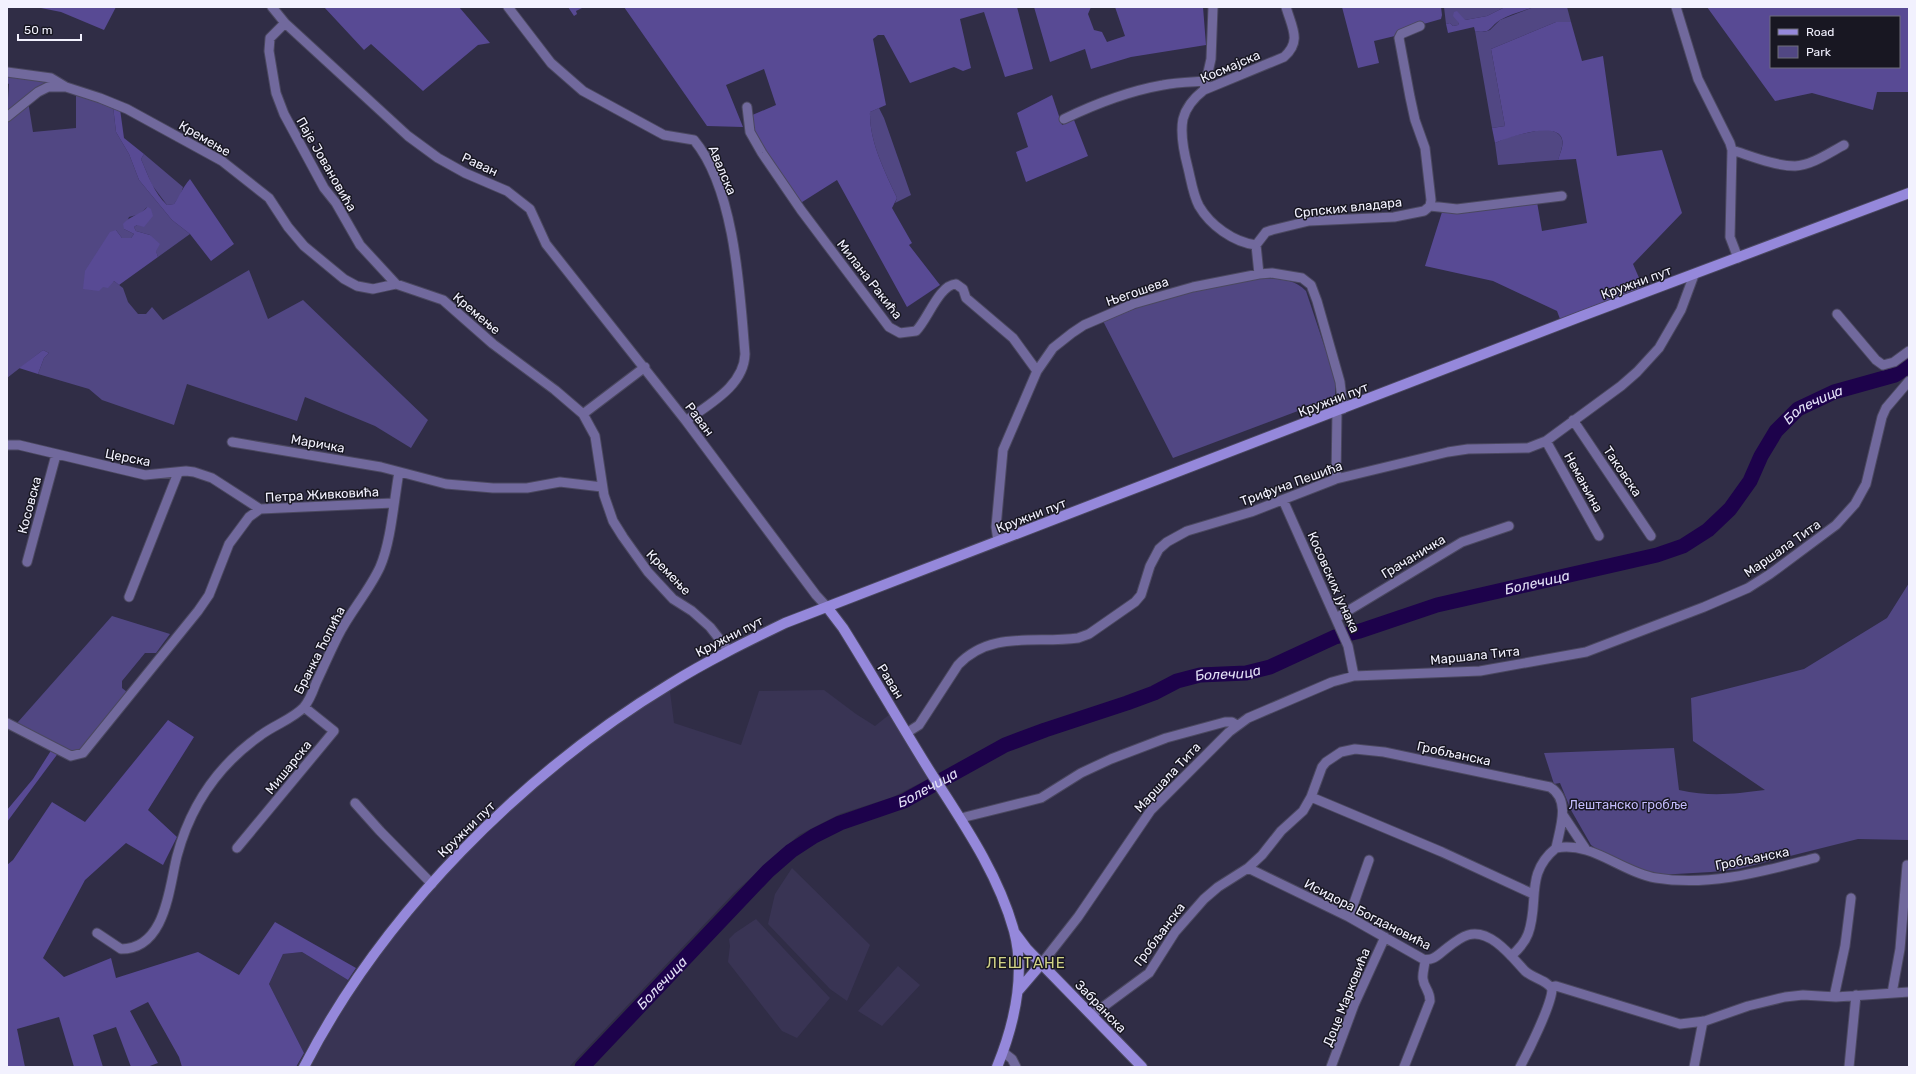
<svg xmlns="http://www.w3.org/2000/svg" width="1916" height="1074" font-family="Rubik,sans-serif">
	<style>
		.built { fill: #393454 }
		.green { fill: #514783 }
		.forest { fill: #584a94; fill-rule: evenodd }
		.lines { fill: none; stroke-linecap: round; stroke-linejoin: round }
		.river { stroke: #1d024b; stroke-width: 15 }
		.street-casing { stroke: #4b4860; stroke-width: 11 }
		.secondary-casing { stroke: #4b4860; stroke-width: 12 }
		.street { stroke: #71699d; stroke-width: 9 }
		.secondary { stroke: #9588db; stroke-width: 10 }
		.labels { text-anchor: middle; stroke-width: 3; stroke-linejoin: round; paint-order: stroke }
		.street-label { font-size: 13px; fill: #f2f1fe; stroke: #181722 }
		.park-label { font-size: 13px; fill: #c3bbfb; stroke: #181722 }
		.water-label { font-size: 14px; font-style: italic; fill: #e3e1f7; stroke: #181722 }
		.quarter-label { font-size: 15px; letter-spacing: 1px; fill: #d2d486; stroke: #181722 }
	</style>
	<rect width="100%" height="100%" fill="#302d46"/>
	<path class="built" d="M 669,684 L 674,723 L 741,745 L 759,691 L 824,690 L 856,714 L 875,726 L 890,714 L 928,779 L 893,797 L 840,814 L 799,835 L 734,893 L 569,1067 L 309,1067 L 367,970 L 414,909 L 460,860 L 541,782 Z
		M 792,868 L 870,945 L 847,1001 L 830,989 L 768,924 L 775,894 Z
		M 756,919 L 830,998 L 797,1038 L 782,1031 L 728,962 L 730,946 L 729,939 L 735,933 Z
		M 302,952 L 348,980 L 304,1053 L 269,984 L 283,954 Z
		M 898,966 L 920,985 L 882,1026 L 858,1011 Z"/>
	<path class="green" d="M 1444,7 L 1505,7 L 1487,16 L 1465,20 L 1459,23 L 1458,25 L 1453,26 L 1450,23 L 1446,24 Z
		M 1534,7 L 1567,7 L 1571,22 L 1556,22 L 1491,49 L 1505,126 L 1492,128 L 1475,31 L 1484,32 L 1490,30 L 1500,20 Z
		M 7,74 L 51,79 L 51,86 L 7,114 L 9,84 L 7,83 Z
		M 76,92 L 113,106 L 116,132 L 129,154 L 139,180 L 172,220 L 190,234 L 158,257 L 150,235 L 136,231 L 134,227 L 137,225 L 147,207 L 140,214 L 129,217 L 124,229 L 134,234 L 131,238 L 122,238 L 116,230 L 103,287 L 114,281 L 123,288 L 128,302 L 138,314 L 146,314 L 152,307 L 163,320 L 249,270 L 268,319 L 303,300 L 428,420 L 411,448 L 375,426 L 305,397 L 297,421 L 187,384 L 174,425 L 102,400 L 89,389 L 38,374 L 44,358 L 49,353 L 43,350 L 7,378 L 7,119 L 28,101 L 33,132 L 76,128 Z
		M 879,108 L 884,118 L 911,195 L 895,203 L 897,198 C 885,172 869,141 870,112 Z
		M 1545,129 C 1567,133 1564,143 1558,160 L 1498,165 L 1495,143 L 1508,137 Z
		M 144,154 L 183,187 L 181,194 L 174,204 L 167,205 L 152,185 L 141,159 Z
		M 1253,278 C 1271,279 1292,276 1306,291 L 1335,378 L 1335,397 L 1173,458 L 1103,321 L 1163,298 Z
		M 1909,583 L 1909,840 L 1858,839 L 1738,869 L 1711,872 L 1658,875 L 1642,872 L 1608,857 L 1591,845 L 1571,810 L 1560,783 L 1554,784 L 1544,753 L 1674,748 L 1679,790 C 1711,797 1733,794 1765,790 L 1693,741 L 1691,698 L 1804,669 L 1887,618 Z
		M 112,616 L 170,634 L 156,653 L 145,653 L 122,681 L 122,688 L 127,692 L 85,749 L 67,751 L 18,726 L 18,722 Z"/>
	<path class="forest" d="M 36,7 L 116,7 L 104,30 L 61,12 Z
		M 324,7 L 459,7 L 490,43 L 478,45 L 423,91 L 371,44 L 364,50 Z
		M 568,7 L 584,7 L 576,11 L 577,14 L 574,16 Z
		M 624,7 L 1017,7 L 1033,69 L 1005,77 L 984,12 L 960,19 L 971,68 L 963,71 L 954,67 L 910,83 L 884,35 L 878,35 L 873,39 L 886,105 L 870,112 C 869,141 885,172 897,198 L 892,208 L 912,243 L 909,245 L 940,285 L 907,307 L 837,180 L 799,204 L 755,138 L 750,116 L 776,105 L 764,69 L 726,85 L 743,127 L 707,126 Z
		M 1034,7 L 1091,7 L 1088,14 L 1094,30 L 1102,32 L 1107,42 L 1125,36 L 1115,7 L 1203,7 L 1206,45 L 1131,57 L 1091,69 L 1085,49 L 1050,62 Z
		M 1342,7 L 1441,7 L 1442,15 L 1441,19 L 1420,25 L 1399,35 L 1374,41 L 1379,63 L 1358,68 Z
		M 1505,7 L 1534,7 C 1523,11 1510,14 1500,20 C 1489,27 1492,34 1475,31 L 1474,27 L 1448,33 L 1446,24 L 1450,23 L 1453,26 L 1458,25 L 1459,23 L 1453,16 L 1454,12 L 1457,11 L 1465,20 L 1487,16 Z
		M 1707,7 L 1909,7 L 1909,92 L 1877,92 L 1873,110 L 1812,93 L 1775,101 ZM 1771,17 L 1899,17 L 1899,67 L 1771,67 Z
		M 1556,22 L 1571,22 L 1582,61 L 1603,56 L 1617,156 L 1662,150 L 1682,213 L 1633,264 L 1643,287 L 1560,319 L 1557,311 L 1493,281 L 1425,266 L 1442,212 L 1537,202 L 1542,231 L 1587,223 L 1576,159 L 1558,160 C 1560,153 1564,146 1562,139 C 1557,120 1507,138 1495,143 L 1492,128 L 1505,126 L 1491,49 Z
		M 1052,95 L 1062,125 L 1074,120 L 1088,156 L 1026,182 L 1016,152 L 1028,147 L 1017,113 Z
		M 113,106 L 120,109 L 124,138 L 144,154 L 141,159 C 148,175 154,193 167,205 L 174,204 C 180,195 183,187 190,179 L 234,244 L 211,261 L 190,234 L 172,220 L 139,180 L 129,154 L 116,132 Z
		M 148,207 L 151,209 L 153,216 L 144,227 L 137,225 L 134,227 L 136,231 L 150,235 L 160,244 L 156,251 L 158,257 L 119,285 L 114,281 L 108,288 L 103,287 L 99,291 L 83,289 L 85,271 L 110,232 L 116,230 L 122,238 L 131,238 L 134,234 L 124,229 L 123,224 C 130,216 139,215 148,207 Z
		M 43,350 L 49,353 L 44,358 L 38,374 L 19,368 Z
		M 168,720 L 194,737 L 148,810 L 177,837 L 163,865 L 126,843 L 85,880 L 43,958 L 64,977 L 111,958 L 116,978 L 198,952 L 239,975 L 275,922 L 356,968 L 348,980 L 302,952 L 283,954 L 269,984 L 304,1053 L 296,1067 L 182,1067 L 179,1057 L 148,1002 L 130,1011 L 158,1063 L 147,1067 L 131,1067 L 116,1027 L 93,1035 L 103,1067 L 74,1067 L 59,1017 L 17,1029 L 25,1067 L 7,1067 L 7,865 L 13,860 L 52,802 L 85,822 Z
		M 52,749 L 59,752 L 7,822 L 7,810 L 33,779 Z"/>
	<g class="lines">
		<path class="river" id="s1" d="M 582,1067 L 768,871 L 791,851 L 814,836 L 840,823 L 904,801 L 1005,745 L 1045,730 L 1127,703 L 1154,693 L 1177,681 L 1200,675 L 1246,673 L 1270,667 L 1335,637 L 1360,631 L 1437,605 L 1657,555 L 1683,546 L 1708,530 L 1730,509 L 1750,481 L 1761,456 L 1776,431 L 1798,409 L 1834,392 L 1895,375 L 1909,366"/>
		<g class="street-casing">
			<path id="street" d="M 272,7 L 285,23 L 408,136 L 438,158 L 465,173 L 507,191 L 530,209 L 546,244 L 686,421 L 816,595 L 827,607
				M 508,7 L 551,63 L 583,91 L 664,135 L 694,140 C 735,189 740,292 745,354 C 744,386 709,404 686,421
				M 1676,7 L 1698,79 L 1730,143 L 1732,150 L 1730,237 L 1738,258
				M 285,23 L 270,38 L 269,51 L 276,93 L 284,114 L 324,188 L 336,203 L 360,245 L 396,284
				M 7,72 L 51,78 L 66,87
				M 1206,81 L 1211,59 L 1213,7
				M 747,107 L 750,132 L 762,153 L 801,210 L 889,327 L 900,333 L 916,331 C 928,319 939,285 956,284 L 963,289 L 966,298 L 1013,338 L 1037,371
				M 7,117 L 38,92 L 48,87 L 66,87 L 100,98 L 127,109 L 222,161 L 269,198 L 288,227 L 304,246 L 344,279 L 357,286 L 373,289 L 396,284 L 443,300 L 493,344 L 555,390 L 583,414 L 595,436 L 604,495 L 613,521 L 623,537 L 648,572 L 673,599 L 692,611 L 710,627 L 728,650
				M 1064,119 C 1095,104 1129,91 1163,85 C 1177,82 1192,82 1206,81 L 1204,90
				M 1732,150 C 1751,156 1775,166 1795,166 C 1812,165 1829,153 1844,145
				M 1430,206 L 1457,209 L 1562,196
				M 1256,245 C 1233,242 1210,225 1199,206 C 1193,195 1191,180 1188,168 C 1184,153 1180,134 1183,119 C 1186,107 1195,97 1204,90 L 1284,57 C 1302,41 1292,28 1286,7
				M 1259,274 L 1256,245 L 1266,232 L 1272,230 L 1309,221 L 1394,217 L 1424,211 L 1430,206 L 1431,200 L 1425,148 L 1415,120 L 1410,97 L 1399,38 L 1401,34 L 1420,26
				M 1837,314 L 1876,360 L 1883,365 L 1894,362 L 1909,351
				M 583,414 L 645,367
				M 1573,420 L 1651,536
				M 1546,441 L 1599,536
				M 232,442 L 381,467 L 446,484 L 493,488 L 527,488 L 560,482 L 602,487
				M 7,445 L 19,445 L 145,475 L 186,471 L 194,472 L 212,478 L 260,509
				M 1336,479 L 1337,411
				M 1283,500 L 1348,646 L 1354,676
				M 998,541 L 996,527 L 1003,450 L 1037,371 L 1053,348 L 1072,333 L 1084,325 L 1133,304 L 1193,287 L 1259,274 L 1272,273 L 1302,278 L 1311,285 L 1317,301 L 1340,382 L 1343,409
				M 27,562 L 56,455
				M 129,597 L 178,473
				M 1336,618 L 1462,542 L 1509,526
				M 7,723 L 71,756 L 83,753 L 198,611 L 209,595 L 229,544 L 249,517 L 260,509 L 393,503
				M 908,732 L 919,725 L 958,665 C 991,630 1036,644 1078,638 L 1089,634 L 1135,602 L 1141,595 L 1150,566 L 1159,549 L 1167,542 L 1187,531 L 1251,512 L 1336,479 L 1448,452 L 1468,449 L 1528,448 L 1546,441 L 1621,386 L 1637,372 L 1659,348 L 1681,310 L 1694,275
				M 1311,797 L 1442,852 L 1533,894
				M 355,803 L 380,831 L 432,884
				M 1563,815 L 1585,848
				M 961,818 L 1041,798 L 1081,773 L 1111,759 L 1166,738 L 1225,722 L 1232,722 L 1237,725
				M 237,848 L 334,731 L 304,707
				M 1248,868 L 1349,917 L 1423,959 C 1431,961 1436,957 1442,952 C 1450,946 1458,938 1468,935 C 1490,928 1512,957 1525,971 C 1532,978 1547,980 1552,989 C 1552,1004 1528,1052 1520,1067
				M 1349,917 L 1369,860
				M 97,933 L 121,949 C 166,949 169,887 177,856 C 190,807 218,765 261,735 C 274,725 293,719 304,707 C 310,700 313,691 316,683 C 323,668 330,652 338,636 C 350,612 369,591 380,567 C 391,542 394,500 399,472
				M 1511,956 C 1518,950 1525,942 1528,934 C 1540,902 1524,874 1556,848 C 1592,841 1621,872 1656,878 C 1710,887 1764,871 1815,858
				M 1042,963 L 1078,917 L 1151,810 L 1229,732 L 1248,718 L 1332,682 L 1354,676 L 1480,671 L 1586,652 L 1704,607 L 1748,588 L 1770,574 L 1836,525 L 1855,504 L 1866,484 L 1882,417 L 1886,408 L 1909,381
				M 1551,987 L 1556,986 L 1680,1024 L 1705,1021 L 1748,1006 L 1785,997 L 1803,995 L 1836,997 L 1909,992
				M 1892,993 L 1900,949 L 1907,865
				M 1834,997 L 1845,946 L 1851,898
				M 1092,1015 L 1149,973 L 1175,932 L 1204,899 L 1218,887 L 1248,868 L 1262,855 L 1281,831 L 1303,811 L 1311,797 L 1322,767 L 1326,762 L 1341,752 L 1355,749 L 1384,752 L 1550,787 C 1571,800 1560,828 1556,848
				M 1003,1052 L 1012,1059 L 1016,1067
				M 1331,1067 L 1354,1005 L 1385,937
				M 1404,1067 L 1430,1001 C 1430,990 1424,988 1423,979 C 1422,973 1425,966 1425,960
				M 1694,1067 L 1703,1021
				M 1849,1067 L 1856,995"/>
		</g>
		<g class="secondary-casing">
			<path id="secondary" d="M 827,607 L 843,628 C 873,676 901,725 931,773 C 963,823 998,873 1014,931 C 1026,976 1014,1025 997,1067
				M 1015,933 L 1027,949 L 1142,1067
				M 1018,991 L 1042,963
				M 304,1067 C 383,913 523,773 670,684 C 707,661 746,642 785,623 L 1582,316 L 1909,193"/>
		</g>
		<use href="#street" class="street"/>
		<use href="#secondary" class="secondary"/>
	</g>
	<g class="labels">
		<g class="street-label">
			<text transform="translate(1230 66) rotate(-23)" y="5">Космајска</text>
			<text transform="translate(205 138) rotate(30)" y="5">Кремење</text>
			<text transform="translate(327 164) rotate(60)" y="5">Паје Јовановића</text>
			<text transform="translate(480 164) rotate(25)" y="5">Раван</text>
			<text transform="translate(723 170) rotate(67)" y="5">Авалска</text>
			<text transform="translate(1348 207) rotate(-6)" y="5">Српских владара</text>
			<text transform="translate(870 279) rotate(52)" y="5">Милана Ракића</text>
			<text transform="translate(1636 282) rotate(-20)" y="5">Кружни пут</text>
			<text transform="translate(1137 291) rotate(-19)" y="5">Његошева</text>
			<text transform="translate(477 313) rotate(40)" y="5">Кремење</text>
			<text transform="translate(1333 399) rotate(-21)" y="5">Кружни пут</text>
			<text transform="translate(700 419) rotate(53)" y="5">Раван</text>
			<text transform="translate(318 443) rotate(10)" y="5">Маричка</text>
			<text transform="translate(128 457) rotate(11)" y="5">Церска</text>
			<text transform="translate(1623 471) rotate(56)" y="5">Таковска</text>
			<text transform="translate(1584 482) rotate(61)" y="5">Немањина</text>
			<text transform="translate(1291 483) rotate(-20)" y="5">Трифуна Пешића</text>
			<text transform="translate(322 494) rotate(-3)" y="5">Петра Живковића</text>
			<text transform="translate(29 505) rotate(-75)" y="5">Косовска</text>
			<text transform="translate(1031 515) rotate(-21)" y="5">Кружни пут</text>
			<text transform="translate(1782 548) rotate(-35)" y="5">Маршала Тита</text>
			<text transform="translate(1413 556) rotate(-31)" y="5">Грачаничка</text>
			<text transform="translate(669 572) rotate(46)" y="5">Кремење</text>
			<text transform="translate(1334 582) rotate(66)" y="5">Косовских јунака</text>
			<text transform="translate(729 636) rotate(-27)" y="5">Кружни пут</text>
			<text transform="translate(319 650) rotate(-63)" y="5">Бранка Ћопића</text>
			<text transform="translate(1475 655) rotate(-6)" y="5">Маршала Тита</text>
			<text transform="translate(891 681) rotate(58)" y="5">Раван</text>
			<text transform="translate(1454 753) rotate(12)" y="5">Гробљанска</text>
			<text transform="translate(288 767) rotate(-51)" y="5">Мишарска</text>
			<text transform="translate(1167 777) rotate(-47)" y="5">Маршала Тита</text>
			<text transform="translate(466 829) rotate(-44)" y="5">Кружни пут</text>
			<text transform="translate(1752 858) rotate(-11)" y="5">Гробљанска</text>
			<text transform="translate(1368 914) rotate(27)" y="5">Исидора Богдановића</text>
			<text transform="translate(1159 934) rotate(-53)" y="5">Гробљанска</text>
			<text transform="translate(1346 997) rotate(-68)" y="5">Доце Марковића</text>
			<text transform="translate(1101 1006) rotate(46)" y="5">Забранска</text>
		</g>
		<g class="park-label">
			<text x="1628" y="809">Лештанско гробље</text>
		</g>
		<g class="water-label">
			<text dy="5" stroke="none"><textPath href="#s1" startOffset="1448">Болечица</textPath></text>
			<text dy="5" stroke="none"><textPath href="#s1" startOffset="1100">Болечица</textPath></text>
			<text dy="5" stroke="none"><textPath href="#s1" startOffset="776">Болечица</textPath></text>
			<text dy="5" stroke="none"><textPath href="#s1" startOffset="452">Болечица</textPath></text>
			<text dy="5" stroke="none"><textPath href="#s1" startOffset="116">Болечица</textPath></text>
		</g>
		<g class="quarter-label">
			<text x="1026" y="968">ЛЕШТАНЕ</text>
		</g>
	</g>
	<rect width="1916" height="1074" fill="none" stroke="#f2f1fe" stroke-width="16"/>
	<rect x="1770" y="16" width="130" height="52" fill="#181722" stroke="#6f6e7a"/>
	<rect x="1778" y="29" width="20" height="6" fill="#9588db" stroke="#6f6e7a"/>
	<text x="1806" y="36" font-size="12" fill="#f2f1fe">Road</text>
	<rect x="1778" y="46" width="20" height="12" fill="#514783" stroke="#6f6e7a"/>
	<text x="1806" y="56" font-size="12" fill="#f2f1fe">Park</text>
	<path d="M18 34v6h63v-6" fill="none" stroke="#f2f1fe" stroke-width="2"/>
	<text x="24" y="34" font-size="12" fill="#f2f1fe" stroke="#181722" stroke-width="3" paint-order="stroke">50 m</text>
</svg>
